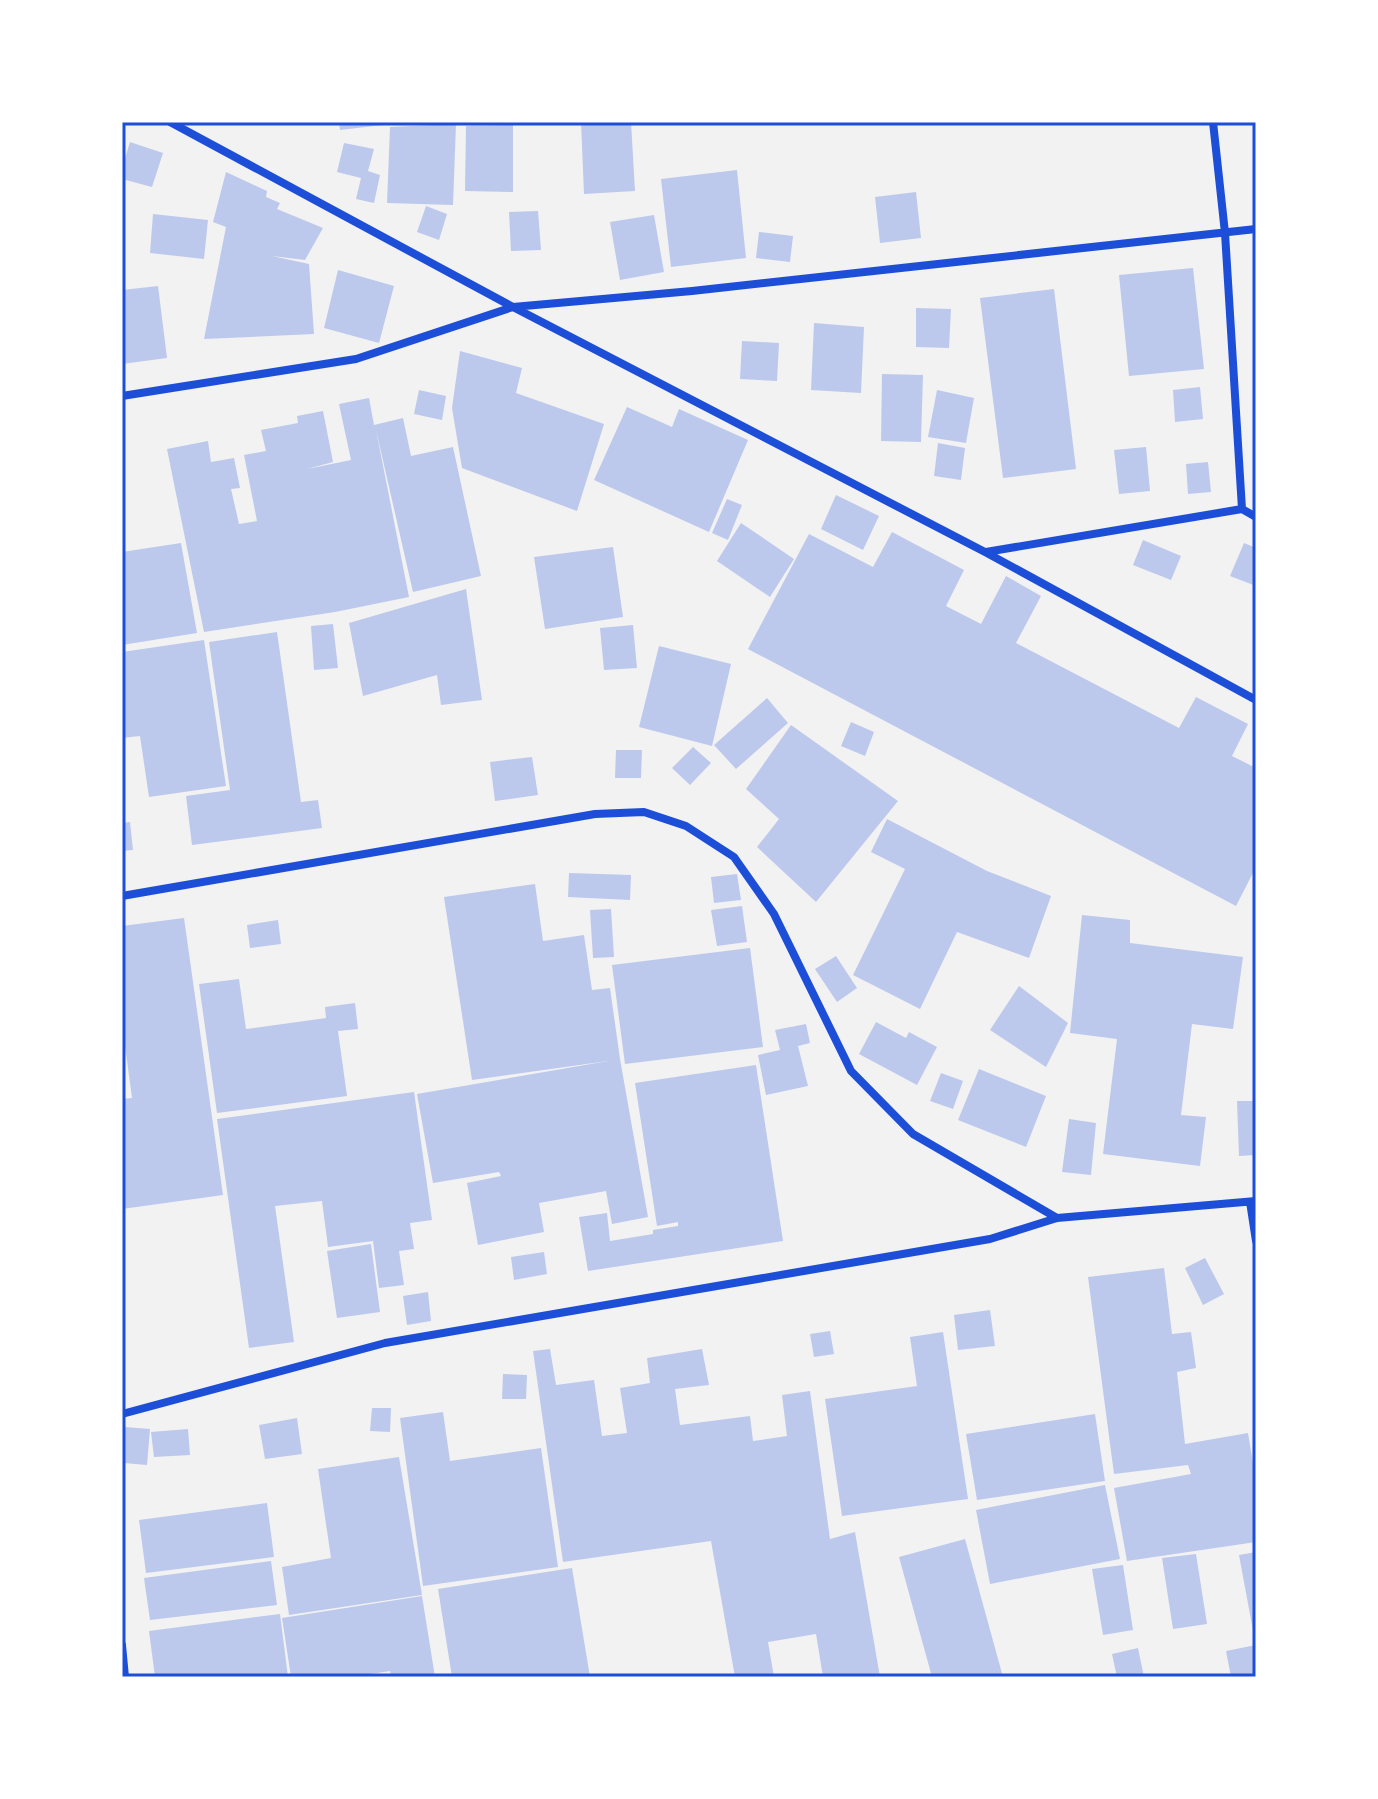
<svg xmlns="http://www.w3.org/2000/svg" width="1378" height="1799" font-family="'Alegreya Sans',sans-serif">
	<style>
		.building { fill: #bdc9ec }
		.lines { fill: none; stroke-linecap: round; stroke-linejoin: round }
		.minor { stroke: #1d4ed8; stroke-width: 8 }
		.neatline { fill: none; stroke: #1d4ed8; stroke-width: 3 }
	</style>
	<rect width="100%" height="100%" fill="#f2f2f2"/>
	<path class="building" d="M 339,122 L 392,122 L 392,124 L 340,130 Z
		M 581,122 L 631,122 L 635,191 L 584,194 Z
		M 456,124 L 453,205 L 387,203 L 390,127 Z
		M 513,125 L 513,192 L 465,191 L 466,126 Z
		M 130,142 L 163,153 L 152,187 L 122,179 L 122,168 Z
		M 344,143 L 374,149 L 368,171 L 380,175 L 374,203 L 356,199 L 361,178 L 337,172 Z
		M 737,170 L 746,258 L 671,267 L 661,179 Z
		M 226,172 L 267,191 L 266,197 L 280,203 L 277,209 L 323,228 L 305,260 L 272,256 L 309,264 L 314,334 L 204,339 L 226,227 L 213,222 Z
		M 916,192 L 921,238 L 880,243 L 875,197 Z
		M 426,206 L 447,214 L 439,240 L 417,232 Z
		M 538,211 L 541,250 L 511,251 L 509,212 Z
		M 153,214 L 208,220 L 204,259 L 150,253 Z
		M 654,215 L 664,272 L 620,280 L 610,222 Z
		M 759,232 L 793,236 L 790,262 L 756,258 Z
		M 1193,268 L 1204,369 L 1129,376 L 1119,275 Z
		M 338,270 L 394,286 L 379,343 L 324,328 Z
		M 158,286 L 167,358 L 122,364 L 122,290 Z
		M 1054,289 L 1076,469 L 1003,478 L 980,298 Z
		M 916,308 L 951,309 L 949,348 L 916,347 Z
		M 814,323 L 864,327 L 861,393 L 811,390 Z
		M 742,341 L 779,343 L 777,381 L 740,379 Z
		M 460,351 L 522,368 L 516,393 L 604,424 L 577,511 L 462,468 L 452,408 Z
		M 882,374 L 923,375 L 921,442 L 881,441 Z
		M 1200,387 L 1203,419 L 1175,422 L 1173,390 Z
		M 419,390 L 446,396 L 442,420 L 414,414 Z
		M 937,390 L 974,398 L 966,443 L 928,437 Z
		M 369,398 L 374,425 L 403,418 L 411,456 L 453,447 L 481,576 L 413,592 L 376,430 L 409,597 L 335,612 L 204,632 L 167,449 L 208,441 L 211,462 L 234,458 L 240,488 L 231,489 L 239,524 L 257,521 L 244,455 L 266,451 L 261,430 L 298,423 L 297,416 L 323,411 L 333,462 L 307,469 L 351,460 L 339,404 Z
		M 627,407 L 672,427 L 679,409 L 748,440 L 709,532 L 594,480 Z
		M 938,443 L 965,448 L 961,480 L 934,476 Z
		M 1146,447 L 1150,491 L 1119,494 L 1114,450 Z
		M 1208,462 L 1211,492 L 1188,494 L 1186,464 Z
		M 836,495 L 879,516 L 863,550 L 821,529 Z
		M 727,499 L 742,505 L 728,540 L 712,533 Z
		M 741,523 L 794,559 L 770,597 L 717,561 Z
		M 892,532 L 964,570 L 946,606 L 981,624 L 1006,576 L 1041,596 L 1016,643 L 1179,728 L 1196,697 L 1248,724 L 1232,756 L 1256,768 L 1256,867 L 1236,906 L 748,649 L 809,534 L 873,567 Z
		M 1143,540 L 1181,556 L 1171,580 L 1133,565 Z
		M 181,543 L 197,633 L 122,645 L 122,552 Z
		M 1244,543 L 1256,548 L 1256,586 L 1230,576 Z
		M 613,547 L 623,617 L 545,629 L 534,557 Z
		M 466,589 L 482,700 L 441,705 L 437,675 L 363,696 L 349,623 Z
		M 333,624 L 338,668 L 314,670 L 311,626 Z
		M 633,625 L 637,668 L 604,670 L 600,628 Z
		M 277,632 L 301,802 L 318,800 L 322,828 L 192,845 L 186,796 L 230,790 L 209,642 Z
		M 204,640 L 226,786 L 149,797 L 140,736 L 122,738 L 122,652 Z
		M 659,646 L 731,664 L 712,746 L 639,727 Z
		M 767,698 L 788,723 L 736,769 L 714,745 Z
		M 851,722 L 874,732 L 865,756 L 841,746 Z
		M 791,725 L 898,801 L 816,902 L 757,847 L 779,819 L 746,789 Z
		M 693,747 L 711,763 L 690,785 L 672,768 Z
		M 616,750 L 642,750 L 641,778 L 615,778 Z
		M 532,757 L 538,795 L 495,801 L 490,762 Z
		M 887,819 L 987,871 L 1051,896 L 1029,958 L 957,932 L 920,1009 L 853,975 L 905,869 L 871,852 Z
		M 130,822 L 133,850 L 122,851 L 122,823 Z
		M 569,873 L 631,875 L 630,900 L 568,897 Z
		M 737,874 L 741,900 L 714,903 L 711,877 Z
		M 535,884 L 543,941 L 584,935 L 592,990 L 610,988 L 620,1059 L 648,1217 L 612,1224 L 606,1191 L 539,1203 L 544,1232 L 478,1245 L 467,1183 L 501,1176 L 499,1172 L 433,1183 L 417,1094 L 608,1061 L 472,1080 L 444,897 Z
		M 742,906 L 747,942 L 717,946 L 711,910 Z
		M 611,909 L 614,957 L 593,958 L 590,910 Z
		M 1082,915 L 1130,920 L 1130,943 L 1243,957 L 1233,1029 L 1192,1024 L 1181,1115 L 1206,1117 L 1200,1166 L 1103,1154 L 1117,1039 L 1070,1033 Z
		M 184,918 L 223,1195 L 122,1209 L 122,1099 L 132,1098 L 122,1023 L 122,926 Z
		M 278,920 L 281,944 L 250,948 L 247,925 Z
		M 750,948 L 763,1047 L 625,1064 L 612,965 Z
		M 836,956 L 857,988 L 837,1002 L 815,969 Z
		M 239,979 L 246,1029 L 326,1018 L 325,1007 L 355,1003 L 358,1029 L 338,1031 L 347,1096 L 217,1113 L 199,984 Z
		M 1019,986 L 1068,1023 L 1046,1067 L 990,1030 Z
		M 876,1022 L 906,1038 L 909,1032 L 937,1047 L 917,1085 L 859,1054 Z
		M 806,1024 L 810,1043 L 798,1046 L 808,1086 L 766,1095 L 758,1055 L 780,1050 L 775,1030 Z
		M 756,1065 L 783,1241 L 588,1271 L 579,1217 L 607,1213 L 610,1241 L 653,1234 L 653,1230 L 678,1226 L 678,1222 L 657,1226 L 635,1083 Z
		M 979,1069 L 1046,1096 L 1026,1147 L 958,1120 Z
		M 941,1073 L 963,1081 L 953,1109 L 930,1101 Z
		M 414,1092 L 432,1220 L 410,1223 L 414,1249 L 399,1251 L 404,1285 L 379,1288 L 373,1241 L 328,1247 L 322,1201 L 275,1206 L 294,1342 L 249,1348 L 217,1119 Z
		M 1237,1101 L 1256,1101 L 1256,1155 L 1239,1156 Z
		M 1069,1119 L 1096,1123 L 1091,1175 L 1062,1172 Z
		M 371,1244 L 380,1312 L 337,1318 L 327,1251 Z
		M 544,1252 L 547,1274 L 514,1280 L 511,1257 Z
		M 1205,1258 L 1224,1294 L 1203,1305 L 1185,1268 Z
		M 1164,1268 L 1172,1334 L 1191,1332 L 1196,1368 L 1177,1372 L 1185,1444 L 1248,1433 L 1256,1482 L 1256,1542 L 1127,1561 L 1114,1488 L 1191,1474 L 1188,1465 L 1114,1474 L 1088,1277 Z
		M 428,1292 L 431,1321 L 407,1325 L 403,1296 Z
		M 990,1310 L 995,1346 L 958,1350 L 954,1315 Z
		M 830,1331 L 834,1354 L 814,1357 L 810,1334 Z
		M 943,1332 L 968,1499 L 842,1516 L 825,1399 L 917,1386 L 910,1337 Z
		M 550,1349 L 556,1385 L 594,1380 L 602,1436 L 627,1433 L 620,1388 L 650,1383 L 647,1358 L 702,1349 L 709,1385 L 675,1389 L 680,1425 L 750,1416 L 753,1441 L 787,1436 L 782,1395 L 810,1391 L 830,1539 L 855,1532 L 880,1677 L 823,1677 L 816,1634 L 768,1642 L 774,1677 L 735,1677 L 711,1541 L 563,1562 L 533,1351 Z
		M 503,1374 L 527,1375 L 526,1399 L 502,1399 Z
		M 372,1408 L 391,1408 L 390,1432 L 370,1431 Z
		M 443,1412 L 450,1461 L 541,1448 L 558,1567 L 423,1586 L 400,1418 Z
		M 1095,1414 L 1105,1481 L 977,1500 L 966,1434 Z
		M 297,1418 L 302,1454 L 265,1459 L 259,1425 Z
		M 125,1427 L 150,1429 L 147,1465 L 124,1463 Z
		M 188,1429 L 190,1455 L 154,1457 L 151,1432 Z
		M 399,1457 L 422,1595 L 289,1615 L 282,1567 L 331,1558 L 318,1469 Z
		M 1105,1485 L 1120,1559 L 990,1584 L 976,1510 Z
		M 267,1503 L 274,1557 L 146,1573 L 139,1520 Z
		M 965,1539 L 1003,1677 L 932,1677 L 899,1557 Z
		M 1256,1552 L 1256,1636 L 1254,1636 L 1239,1555 Z
		M 1196,1554 L 1207,1624 L 1173,1629 L 1162,1558 Z
		M 271,1561 L 277,1605 L 150,1620 L 144,1578 Z
		M 1123,1565 L 1133,1630 L 1103,1635 L 1092,1569 Z
		M 572,1568 L 590,1677 L 452,1677 L 438,1589 Z
		M 422,1596 L 435,1677 L 391,1677 L 390,1671 L 351,1677 L 291,1677 L 282,1618 Z
		M 280,1614 L 288,1677 L 155,1677 L 149,1631 Z
		M 1256,1645 L 1256,1677 L 1231,1677 L 1226,1651 Z
		M 1138,1648 L 1144,1677 L 1117,1677 L 1112,1654 Z"/>
	<g class="lines">
		<path class="minor" d="M 170,122 L 513,307 L 985,552 L 1256,700
			M 1213,122 L 1225,233 L 1242,509 L 1256,517
			M 122,396 L 356,359 L 513,307 L 692,291 L 1256,229
			M 986,552 L 1242,509
			M 122,896 L 595,814 L 644,812 L 686,826 L 734,857 L 774,914 L 851,1071 L 913,1134 L 1057,1218
			M 1250,1202 L 1256,1241
			M 122,1414 L 385,1343 L 990,1239 L 1057,1218 L 1256,1201
			M 122,1645 L 125,1677"/>
	</g>
	<rect width="1378" height="1799" fill="none" stroke="#ffffff" stroke-width="248"/>
	<rect x="124" y="124" width="1130" height="1551" class="neatline"/>
</svg>
